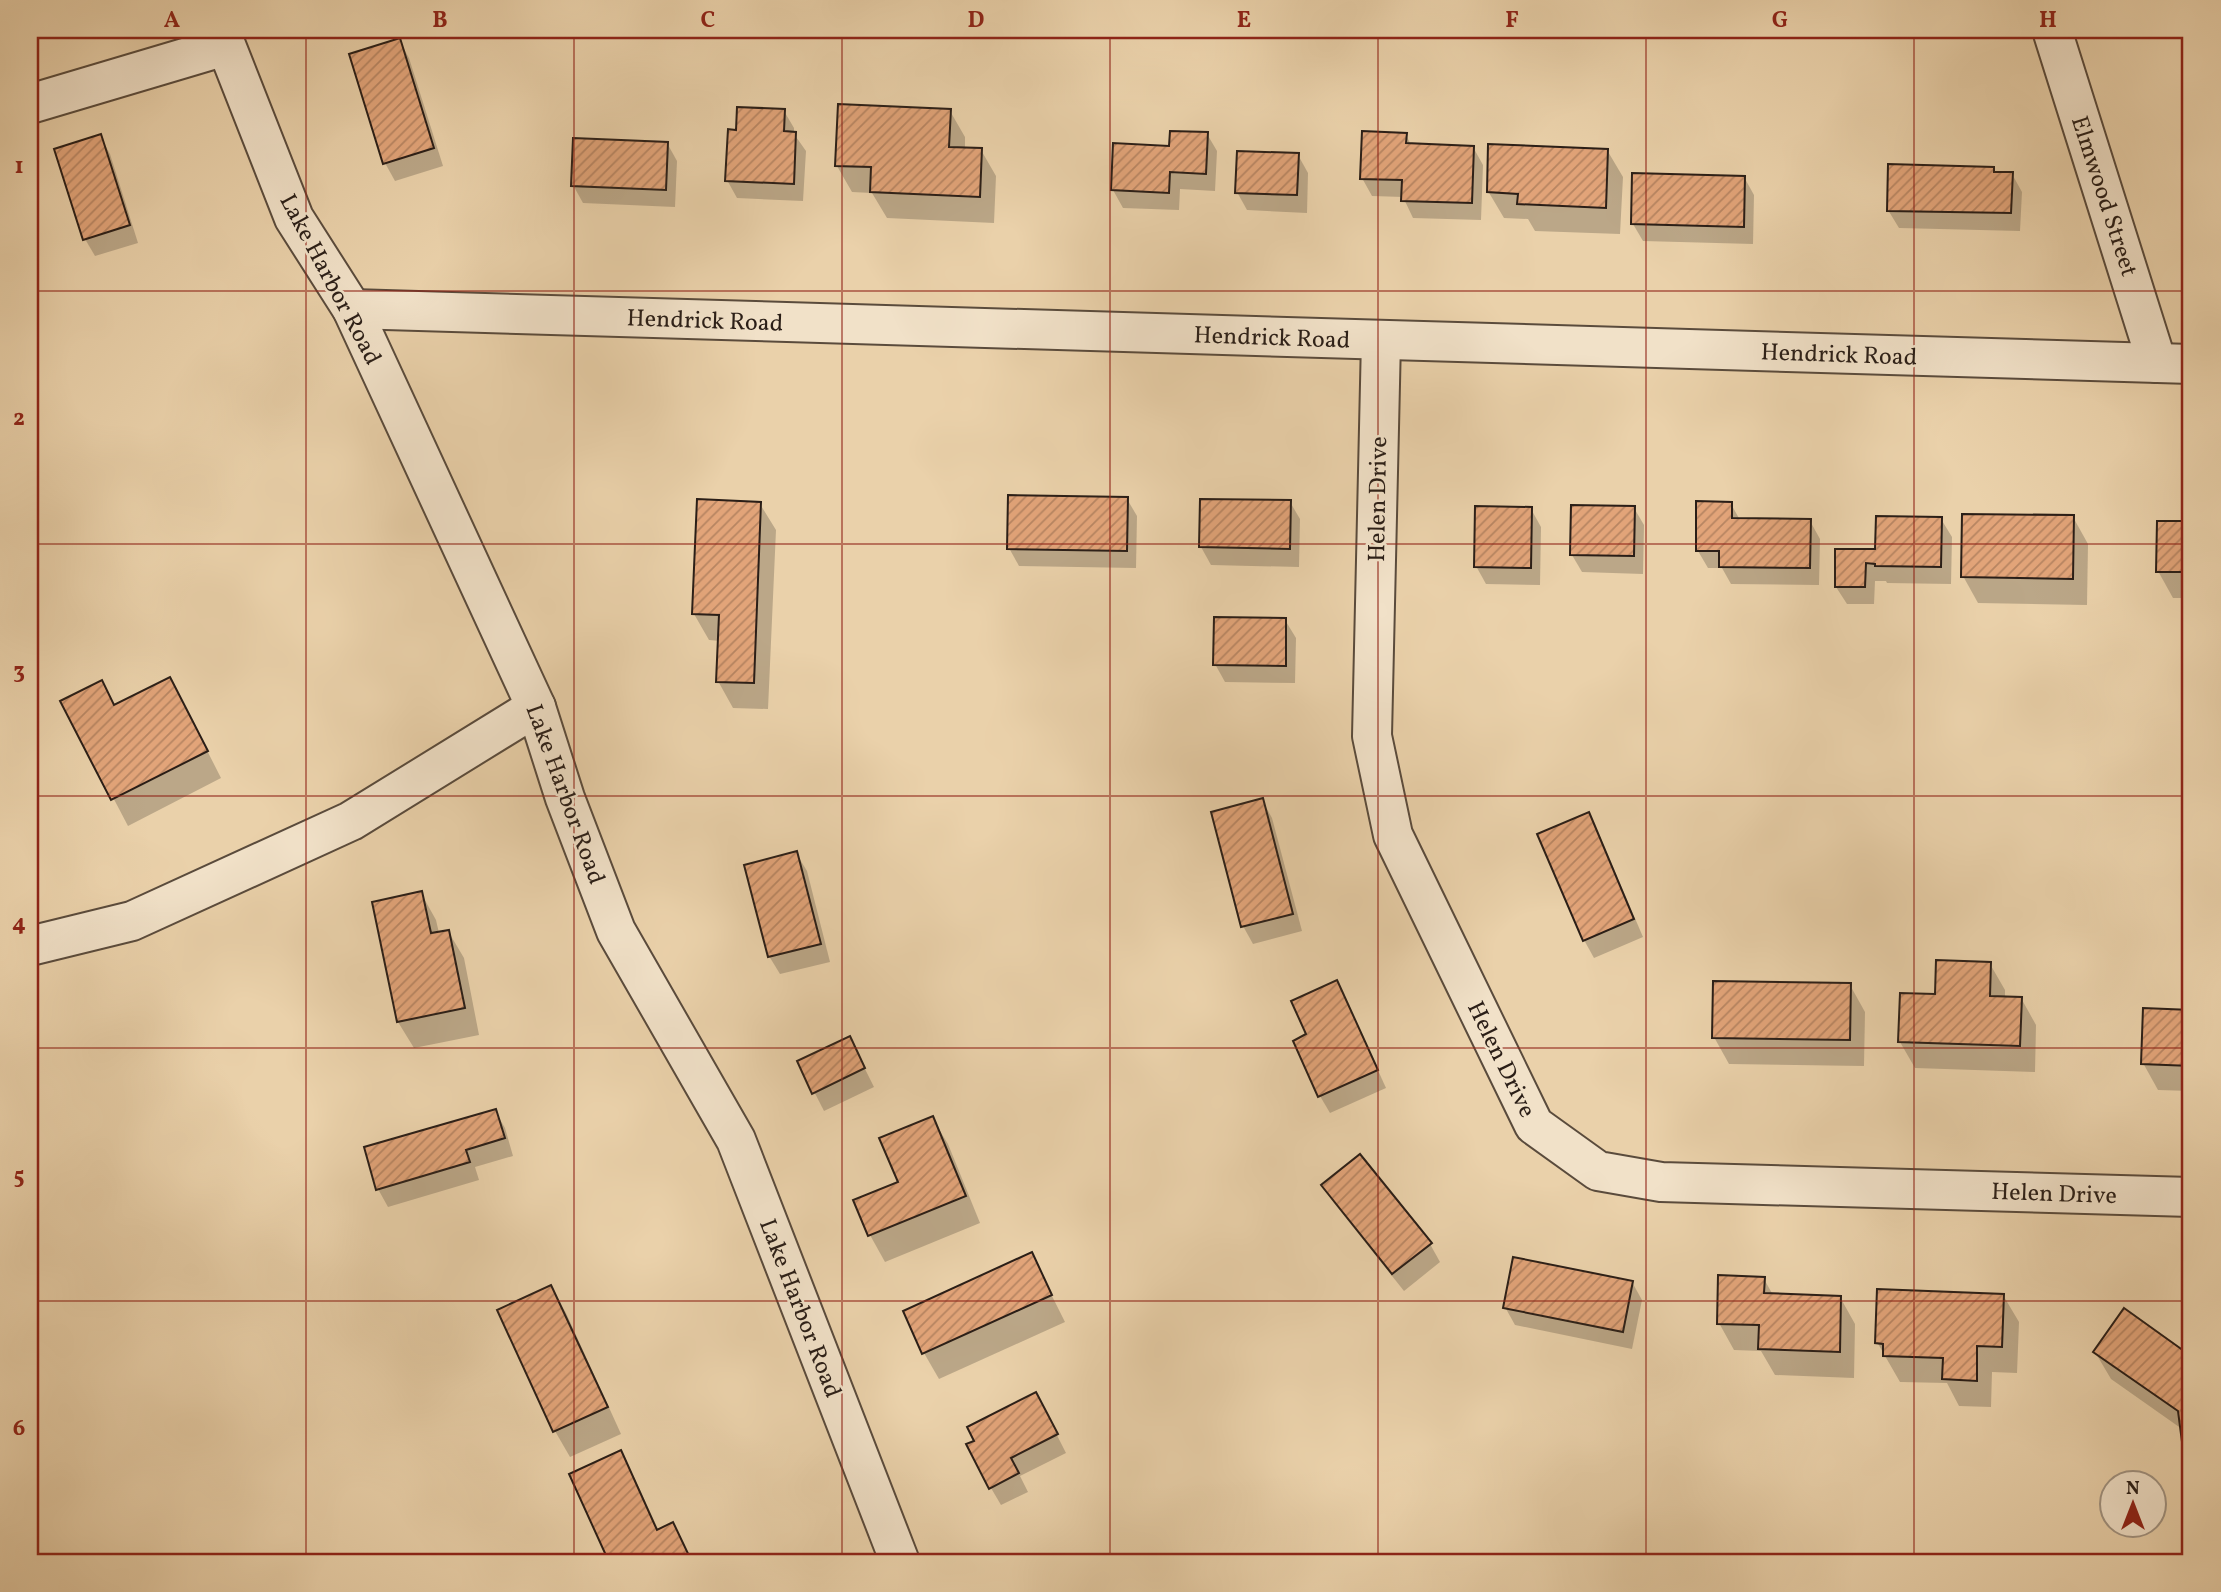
<svg xmlns="http://www.w3.org/2000/svg" width="2221" height="1592" viewBox="0 0 2221 1592" font-family="Vollkorn,serif">
<style>
.shadow{fill:#0003}
.building{fill:url(#building-hatch);stroke:#2a1e17;stroke-width:2}
.lines{fill:none;stroke-linecap:round;stroke-linejoin:round}
.minor-casing{stroke:#5a4b3c;stroke-width:42}
.minor{stroke:#f1e1c8;stroke-width:38}
.grid{fill:none;stroke:#8f2418;stroke-width:2;stroke-opacity:0.55}
.labels{text-anchor:middle;stroke-width:5;stroke-linejoin:round;paint-order:stroke}
.street-label{font-size:24px;fill:#2a1e17;stroke:#f1e1c8}
.neatline{fill:none;stroke:#8f2418;stroke-width:2.5}
.grid-label{font-size:23px;text-anchor:middle;font-weight:bold;fill:#8f2418}
</style>
<defs>
<pattern id="building-hatch" width="6" height="6" patternUnits="userSpaceOnUse" patternTransform="scale(1.75)"><rect width="6" height="6" fill="#e2a479"/><path d="M-1 1l2-2M0 6l6-6M5 7l2-2" fill="none" stroke="#b78562"/></pattern>
</defs>
<rect width="100%" height="100%" fill="#ead1aa"/>
<filter id="stains"><feTurbulence type="fractalNoise" baseFrequency=".00286" numOctaves="4"/><feColorMatrix values="0 0 0 0 .2 0 0 0 0 .09 0 0 0 0 .02 0 0 0 .5 -.17"/></filter>
<radialGradient id="worn" r=".72"><stop offset=".6" stop-color="#630" stop-opacity="0"/><stop offset="1" stop-color="#630" stop-opacity=".3"/></radialGradient>
<g class="shadow">
<path d="M399 40 409 58 443 166 395 181 385 163Z"/>
<path d="M784 111 794 128V134L806 151 803 201 737 198 727 180 738 131Z"/>
<path d="M950 111 965 137V149L981 150 996 176 994 223 887 218 872 193 852 192 837 166Z"/>
<path d="M1207 134 1217 151 1215 191 1180 189 1179 210 1123 208 1113 190 1171 147Z"/>
<path d="M1406 135 1411 145 1473 147 1483 165 1481 220 1413 218 1403 197 1372 196 1362 178Z"/>
<path d="M100 136 110 154 138 243 95 256 85 239Z"/>
<path d="M667 143 677 161 675 207 583 203 573 185Z"/>
<path d="M1607 150 1623 177 1620 234 1535 231 1528 219 1504 218 1488 191Z"/>
<path d="M1298 155 1308 173 1307 213 1247 210 1237 192Z"/>
<path d="M1993 168 1996 174H2012L2022 192 2020 231 1899 228 1888 210Z"/>
<path d="M1744 177 1754 195 1753 244 1643 241 1633 224Z"/>
<path d="M1127 499 1137 516 1136 568 1019 566 1009 548Z"/>
<path d="M1290 502 1300 519 1299 567 1211 565 1201 547Z"/>
<path d="M760 504 776 530 768 709 733 708 718 681 720 641 709 640 694 614Z"/>
<path d="M1731 504 1740 520 1810 521 1820 539 1819 585 1731 584 1722 568H1708L1698 551Z"/>
<path d="M1634 508 1644 525 1643 574 1582 572 1572 555Z"/>
<path d="M1531 509 1541 527 1540 585 1486 584 1476 566Z"/>
<path d="M2073 517 2088 544 2087 605 1978 603 1963 576Z"/>
<path d="M1941 519 1952 537 1951 584 1887 583 1886 581H1875L1874 604H1847L1836 587 1877 551Z"/>
<path d="M2159 522 2191 523V598H2173L2158 571Z"/>
<path d="M1285 620 1296 638 1295 683 1225 682 1215 664Z"/>
<path d="M101 682 115 706 184 705 221 778 128 826 63 702Z"/>
<path d="M1262 800 1272 818 1302 931 1253 944 1243 926Z"/>
<path d="M1588 815 1598 832 1643 937 1594 958 1584 940Z"/>
<path d="M796 853 807 871 830 962 780 974 769 956Z"/>
<path d="M421 893 436 920 439 933 448 931 464 958 479 1035 414 1048 398 1022Z"/>
<path d="M1990 964 2005 990V998H2021L2036 1025 2035 1072 1915 1068 1900 1042Z"/>
<path d="M1336 982 1346 1000 1386 1088 1330 1113 1320 1096 1308 1035Z"/>
<path d="M1850 985 1865 1012 1864 1066 1729 1064 1714 1037Z"/>
<path d="M2145 1010 2191 1012V1091L2158 1090 2143 1063Z"/>
<path d="M850 1039 874 1087 824 1111 799 1062Z"/>
<path d="M495 1111 505 1128 513 1156 475 1167 479 1180 388 1207 378 1189Z"/>
<path d="M932 1118 948 1144 980 1223 885 1262 870 1235Z"/>
<path d="M1323 1186 1430 1244 1440 1262 1404 1291 1334 1203Z"/>
<path d="M30 1226 39 1242 30 1251Z"/>
<path d="M1031 1254 1065 1322 939 1379 924 1353Z"/>
<path d="M1764 1279 1773 1295 1840 1297 1855 1324 1854 1378 1775 1375 1761 1351 1734 1350 1719 1323Z"/>
<path d="M1632 1282 1642 1300 1632 1349 1515 1325 1505 1307Z"/>
<path d="M551 1287 566 1313 621 1434 570 1457 555 1431Z"/>
<path d="M2003 1295 2019 1322 2017 1373 1992 1372 1991 1407 1959 1406 1947 1383 1900 1382 1877 1342Z"/>
<path d="M2124 1311 2191 1358V1454L2184 1442 2182 1429 2111 1379 2095 1352Z"/>
<path d="M1036 1394 1066 1453 1020 1476 1028 1492 1001 1505 991 1488Z"/>
<path d="M620 1453 635 1479 659 1531 673 1524 693 1562H611L571 1475Z"/>
</g>
<g class="building">
<path d="M400 38 434 148 383 164 349 54Z"/>
<path d="M838 104 951 109 949 147 982 148 980 197 870 192 871 167 835 166Z"/>
<path d="M737 107 785 109 784 131 796 132 794 184 725 181 728 129 736 130Z"/>
<path d="M1170 131 1208 132 1206 174 1170 172 1169 193 1111 190 1113 143 1169 146Z"/>
<path d="M1362 131 1407 133 1406 143 1474 146 1472 203 1401 201 1402 180 1360 179Z"/>
<path d="M101 134 130 225 83 240 54 149Z"/>
<path d="M573 138 668 142 666 190 571 186Z"/>
<path d="M1488 144 1608 149 1606 208 1517 204 1518 194 1487 192Z"/>
<path d="M1237 151 1299 153 1297 195 1235 193Z"/>
<path d="M1888 164 1994 167V172H2013L2011 213 1887 211Z"/>
<path d="M1632 173 1745 176 1744 227 1631 224Z"/>
<path d="M1008 495 1128 497 1127 551 1007 549Z"/>
<path d="M697 499 761 502 754 683 716 682 719 615 692 614Z"/>
<path d="M1200 499 1291 500 1290 549 1199 547Z"/>
<path d="M1696 501 1732 502V518L1811 519 1810 568 1719 567V551H1696Z"/>
<path d="M1571 505 1635 506 1634 556 1570 555Z"/>
<path d="M1475 506 1532 507 1531 568 1474 567Z"/>
<path d="M1962 514 2074 515 2073 579 1961 577Z"/>
<path d="M1876 516 1942 517 1941 567 1875 566V564L1866 563 1865 587H1835V549H1875Z"/>
<path d="M2157 521H2191V572H2156Z"/>
<path d="M1214 617 1286 618V666L1213 665Z"/>
<path d="M170 677 208 751 111 800 60 701 102 680 114 705Z"/>
<path d="M1263 798 1293 914 1241 927 1211 812Z"/>
<path d="M1589 812 1634 919 1583 941 1537 834Z"/>
<path d="M797 851 821 944 768 957 744 865Z"/>
<path d="M422 891 431 933 449 930 465 1008 397 1022 372 902Z"/>
<path d="M1936 960 1991 962 1990 996 2022 997 2020 1046 1898 1042 1900 993 1935 994Z"/>
<path d="M1337 980 1378 1070 1318 1097 1293 1041 1306 1034 1291 1001Z"/>
<path d="M1713 981 1851 983 1850 1040 1712 1038Z"/>
<path d="M2143 1008 2191 1010V1066L2141 1064Z"/>
<path d="M850 1036 865 1068 812 1094 797 1061Z"/>
<path d="M496 1109 505 1138 466 1150 470 1162 376 1190 364 1147Z"/>
<path d="M933 1116 966 1196 868 1236 853 1200 898 1182 879 1138Z"/>
<path d="M1360 1154 1432 1243 1392 1274 1321 1185Z"/>
<path d="M1032 1252 1052 1295 922 1354 903 1311Z"/>
<path d="M1513 1257 1633 1281 1623 1332 1503 1308Z"/>
<path d="M1718 1275 1765 1277 1764 1293 1841 1296 1840 1352 1758 1349 1759 1325 1717 1324Z"/>
<path d="M551 1285 608 1407 553 1432 497 1310Z"/>
<path d="M1877 1289 2004 1294 2002 1347 1977 1346V1381L1942 1379 1943 1358 1883 1356V1344L1875 1343Z"/>
<path d="M2124 1308 2191 1356V1441L2182 1442 2178 1411 2093 1352Z"/>
<path d="M1036 1392 1058 1434 1011 1458 1019 1473 989 1489 966 1444 974 1441 967 1427Z"/>
<path d="M621 1450 657 1530 673 1522 692 1562H609L569 1474Z"/>
</g>
<g class="lines">
<g class="minor-casing">
<g id="minor">
<path d="M220 30 294 218 352 309 536 707 565 798 616 931 736 1140 900 1562"/>
<path d="M2052 30 2157 363"/>
<path d="M30 104 225 46"/>
<path d="M352 309 2191 364"/>
<path d="M1381 340 1372 736 1393 835 1534 1125 1598 1171 1661 1182 2191 1197"/>
<path d="M30 946 132 921 351 821 536 707"/>
</g>
</g>
<use href="#minor" class="minor"/>
</g>
<path class="grid" d="M306 30V1562M574 30V1562M842 30V1562M1110 30V1562M1378 30V1562M1646 30V1562M1914 30V1562M30 291H2191M30 544H2191M30 796H2191M30 1048H2191M30 1301H2191"/>
<g class="labels">
<g class="street-label">
<text transform="translate(2105 196) rotate(72)" y="8">Elmwood Street</text>
<text transform="translate(331 279) rotate(62)" y="8">Lake Harbor Road</text>
<text transform="translate(705 320) rotate(2)" y="8">Hendrick Road</text>
<text transform="translate(1272 337) rotate(2)" y="8">Hendrick Road</text>
<text transform="translate(1839 354) rotate(2)" y="8">Hendrick Road</text>
<text transform="translate(1377 499) rotate(-89)" y="8">Helen Drive</text>
<text transform="translate(566 794) rotate(70)" y="8">Lake Harbor Road</text>
<text transform="translate(1502 1059) rotate(64)" y="8">Helen Drive</text>
<text transform="translate(2054 1193) rotate(2)" y="8">Helen Drive</text>
<text transform="translate(801 1308) rotate(69)" y="8">Lake Harbor Road</text>
</g>
</g>
<rect width="2221" height="1592" fill="none" stroke="#ead1aa" stroke-width="77"/>
<g transform="translate(2133 1504)"><circle r="33" fill="#f1e1c8" stroke="#a19381" stroke-width="2"/>
<path d="M0-5L12 26L0 18L-12 26Z" fill="#8f2418"/>
<text y="-10" font-size="19" font-weight="bold" text-anchor="middle" fill="#2a1e17">N</text>
</g>
<rect x="38" y="38" width="2144" height="1516" class="neatline"/>
<g class="grid-label">
<text x="172" y="27">A</text>
<text x="440" y="27">B</text>
<text x="708" y="27">C</text>
<text x="976" y="27">D</text>
<text x="1244" y="27">E</text>
<text x="1512" y="27">F</text>
<text x="1780" y="27">G</text>
<text x="2048" y="27">H</text>
<text x="19" y="173">1</text>
<text x="19" y="425">2</text>
<text x="19" y="678">3</text>
<text x="19" y="930">4</text>
<text x="19" y="1183">5</text>
<text x="19" y="1435">6</text>
</g>
<rect width="100%" height="100%" filter="url(#stains)"/>
<rect width="100%" height="100%" fill="url(#worn)"/>
</svg>
